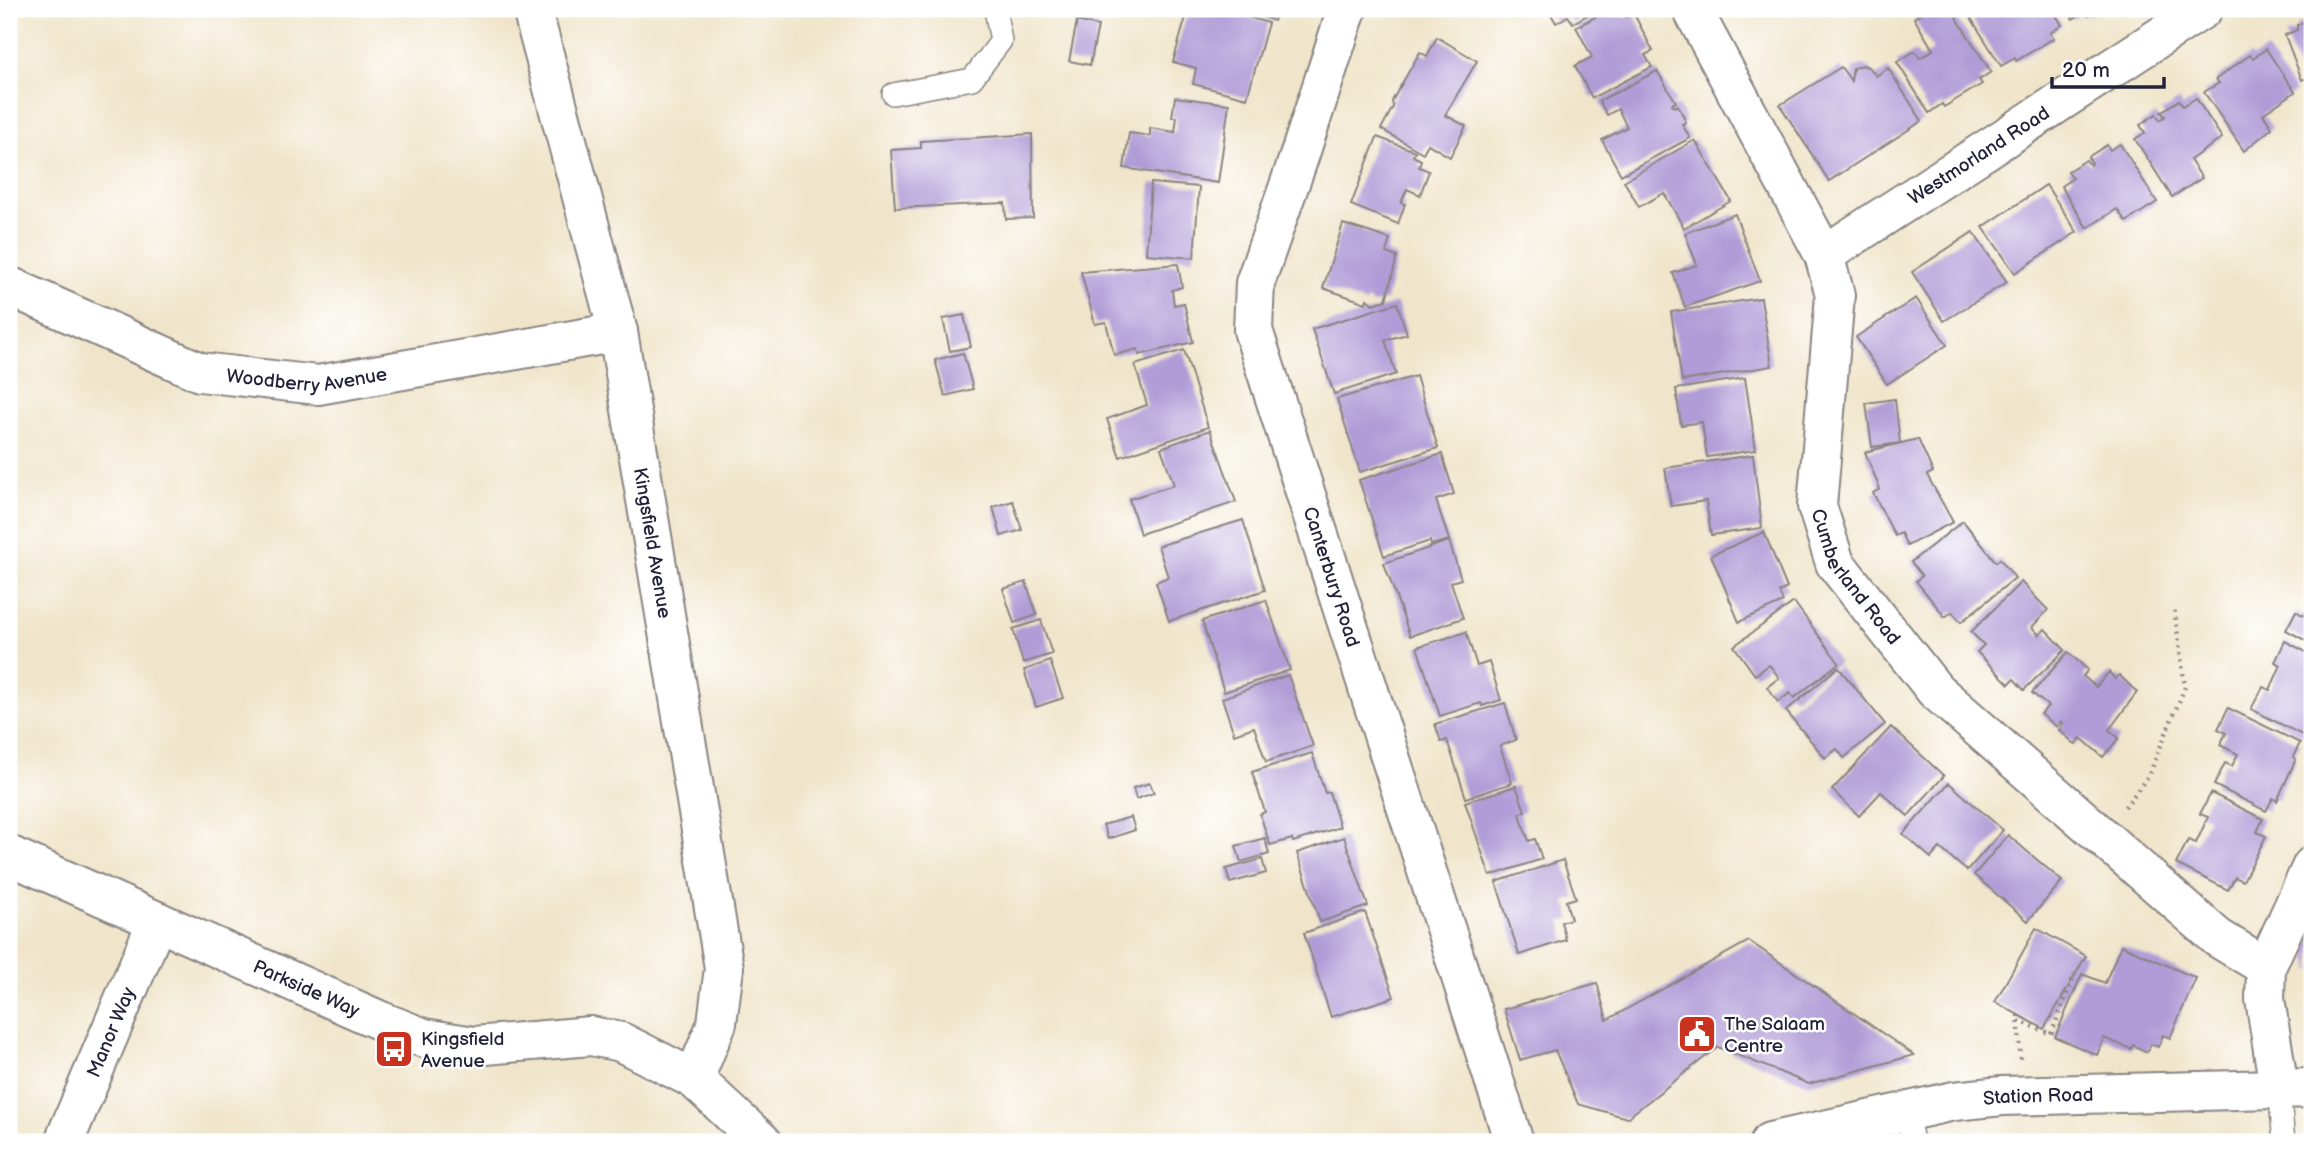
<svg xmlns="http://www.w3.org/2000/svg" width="2321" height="1151" viewBox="0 0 2321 1151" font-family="'Balsamiq Sans',sans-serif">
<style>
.building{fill:#b09dd7}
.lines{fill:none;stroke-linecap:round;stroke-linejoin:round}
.lane-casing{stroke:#898482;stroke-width:24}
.street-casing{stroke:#898482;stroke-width:42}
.secondary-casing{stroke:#898482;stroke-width:42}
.path{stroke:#898482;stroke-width:4.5;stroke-dasharray:2 5;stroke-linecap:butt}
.lane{stroke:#fff;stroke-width:21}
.street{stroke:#fff;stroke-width:38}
.secondary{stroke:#fff;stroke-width:38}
.labels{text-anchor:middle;stroke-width:5;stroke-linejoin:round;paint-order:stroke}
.street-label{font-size:19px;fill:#22223b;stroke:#fff}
.poi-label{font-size:19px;fill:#22223b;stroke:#fff;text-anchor:start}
</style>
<rect width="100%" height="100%" fill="#fff"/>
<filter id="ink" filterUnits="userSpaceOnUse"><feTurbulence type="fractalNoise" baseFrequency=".0143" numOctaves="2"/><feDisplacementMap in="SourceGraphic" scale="14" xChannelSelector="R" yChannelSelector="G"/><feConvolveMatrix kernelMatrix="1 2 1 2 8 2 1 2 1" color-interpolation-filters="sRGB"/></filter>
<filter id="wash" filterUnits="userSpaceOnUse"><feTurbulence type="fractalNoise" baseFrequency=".00686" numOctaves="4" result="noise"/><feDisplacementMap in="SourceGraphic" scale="28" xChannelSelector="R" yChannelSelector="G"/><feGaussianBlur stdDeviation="1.57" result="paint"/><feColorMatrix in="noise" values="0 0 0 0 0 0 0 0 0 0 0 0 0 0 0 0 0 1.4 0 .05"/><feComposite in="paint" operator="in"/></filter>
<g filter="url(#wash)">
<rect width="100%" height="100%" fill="#f0e5ca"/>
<g id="blocks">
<g class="building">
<path d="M1198 9H1222L1268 23 1247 98 1193 84 1196 68 1173 62 1188 10 1197 13Z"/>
<path d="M1240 9H1278L1274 21Z"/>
<path d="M1548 9H1598L1573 23 1568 16 1556 23Z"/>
<path d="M1610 9H1622L1626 17 1634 14 1653 51 1645 55 1652 67 1592 98 1575 66 1592 57 1576 27Z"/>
<path d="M1928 9H1951L1991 72 1979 80 1982 84 1944 107 1942 104 1929 113 1897 62 1915 51 1920 58 1933 50 1914 18Z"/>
<path d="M1968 9H1988L1990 11 1994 9H2052L2062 25 2050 33 2054 38 2016 61 2015 58 2001 66 1966 10Z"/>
<path d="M2067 9H2101L2088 16 2085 12 2073 19Z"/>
<path d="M2312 19V76L2302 80 2285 35 2297 30V25Z"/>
<path d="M1077 21 1098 26 1090 65 1069 61Z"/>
<path d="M1437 37 1477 61 1445 115 1466 126 1450 157 1428 144 1423 153 1381 129 1393 107 1392 101 1420 52 1427 56Z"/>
<path d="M2266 49 2295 92 2263 114 2272 128 2244 151 2204 92 2219 83 2216 79 2250 55 2253 58Z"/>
<path d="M1863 65 1870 68 1876 76 1888 68 1922 121 1829 181 1780 105 1841 67 1851 81 1853 68Z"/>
<path d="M1657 71 1676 102 1672 104 1674 107 1678 105 1686 122 1682 124 1690 138 1621 175 1602 140 1627 127 1618 109 1607 115 1599 101Z"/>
<path d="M1175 97 1229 104 1218 183 1124 168 1129 133 1150 136V128L1175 132 1177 117H1172Z"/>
<path d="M2196 98 2222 138 2190 160 2202 178 2172 197 2135 139 2145 133 2140 125 2156 114 2160 120 2163 118 2165 116 2161 112 2179 100 2183 106Z"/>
<path d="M1032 134 1033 218 1006 219 1005 203 895 208 891 150 921 148V141Z"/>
<path d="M1377 137 1415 151 1413 156 1421 160 1419 167 1429 171 1420 195 1407 189 1401 203 1405 204 1398 224 1351 205Z"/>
<path d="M1695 140 1731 201 1684 228 1664 193 1639 207 1624 181Z"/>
<path d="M2120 144 2157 202 2126 222 2117 209 2087 228 2061 186 2073 178 2068 171 2086 160 2090 165 2092 163 2088 157 2107 145 2110 150Z"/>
<path d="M1151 183 1199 187 1194 258 1146 254Z"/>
<path d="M2046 185 2077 232 2015 273 1983 227Z"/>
<path d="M1735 214 1760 281 1685 307 1673 273 1697 265 1685 233Z"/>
<path d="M1343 224 1390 239 1386 253 1397 257 1386 300 1373 304 1367 299 1366 303 1323 288Z"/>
<path d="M1973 232 2007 282 1944 321 1912 272Z"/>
<path d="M1178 264 1182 287 1172 290 1174 305 1184 303 1193 342 1139 355 1138 349 1114 355 1106 322 1095 324 1081 272Z"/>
<path d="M1761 298 1772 366 1682 381 1671 312Z"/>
<path d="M1916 298 1947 345 1887 384 1856 337Z"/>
<path d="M1397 303 1407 334 1385 340 1396 374 1334 394 1312 329Z"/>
<path d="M964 315 971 347 950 351 943 319Z"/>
<path d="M1184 350 1208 427 1120 457 1107 419 1147 405 1135 365Z"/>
<path d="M963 353 973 389 945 396 935 360Z"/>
<path d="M1416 376 1438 448 1360 472 1337 399Z"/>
<path d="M1745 378 1756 450 1707 457 1702 422 1681 425 1676 389Z"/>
<path d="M1895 399 1900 443 1872 447 1866 403Z"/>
<path d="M1210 430 1236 502 1140 534 1129 499 1174 485 1161 448Z"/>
<path d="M1918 439 1933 472 1927 475 1953 522 1907 546 1901 533 1895 536 1873 493 1880 489 1865 452Z"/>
<path d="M1442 454 1454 494 1436 500 1449 540 1431 545 1430 541 1384 556 1359 480Z"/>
<path d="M1753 455 1762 528 1711 535 1706 501 1671 506 1665 468Z"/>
<path d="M1013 501 1022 530 1001 536 993 507Z"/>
<path d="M1243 520 1265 590 1169 621 1156 582 1168 577 1158 546Z"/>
<path d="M1963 521 1996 562 2000 559 2015 578 1961 622 1952 612 1945 617 1916 581 1922 576 1911 562Z"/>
<path d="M1764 532 1787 588 1779 592 1783 602 1739 622 1711 555Z"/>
<path d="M1449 541 1461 579 1451 582 1463 618 1410 636 1384 563Z"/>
<path d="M1026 582 1037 615 1014 623 1003 589Z"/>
<path d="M2021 582 2048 610 2032 627 2039 635 2045 629 2065 650 2024 690 2014 679 2009 684 1977 652 1984 645 1971 632Z"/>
<path d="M1266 600 1290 670 1224 692 1202 621Z"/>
<path d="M1794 602 1839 663 1794 698 1790 693 1778 702 1767 687 1779 678 1772 668 1769 665 1755 675 1734 646Z"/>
<path d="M2312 602V644L2286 630 2296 611 2304 616Z"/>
<path d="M1041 620 1052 654 1023 663 1013 629Z"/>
<path d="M1466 632 1477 666 1489 662 1501 700 1482 706 1481 703 1440 716 1417 647Z"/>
<path d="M2285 641 2312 655V723L2310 721 2302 735 2251 709 2263 687 2270 690 2281 665 2275 662Z"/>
<path d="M2068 652 2088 670 2083 676 2096 687 2109 672 2115 679 2119 675 2137 692 2109 730 2119 738 2103 757 2081 738 2076 745 2059 730 2063 724 2061 722 2057 727 2041 714 2048 706 2032 693Z"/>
<path d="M1050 661 1063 698 1036 707 1024 670Z"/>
<path d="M1838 667 1885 724 1844 758 1837 749 1825 758 1786 711Z"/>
<path d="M1288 675 1313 746 1266 762 1254 727 1234 734 1222 698Z"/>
<path d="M1505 703 1516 740 1500 746 1512 783 1466 798 1447 740 1441 742 1435 724Z"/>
<path d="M2228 708 2300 743 2293 757 2296 759 2277 801 2273 798 2266 811 2214 785 2225 763 2232 766 2238 754 2220 745 2226 733 2218 729Z"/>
<path d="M1891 727 1944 776 1908 816 1881 792 1859 816 1832 790Z"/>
<path d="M1312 753 1325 793 1329 792 1340 827 1293 842 1292 839 1270 845 1260 814 1265 812 1252 772Z"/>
<path d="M1150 783 1154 793 1136 799 1133 788Z"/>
<path d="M1949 783 2003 830 1967 871 1940 848 1931 858 1903 834Z"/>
<path d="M1516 786 1525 811 1520 813 1524 828 1529 841 1535 839 1542 859 1490 876 1465 802Z"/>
<path d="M2211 793 2263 819 2257 832 2266 836 2255 858 2243 881 2235 877 2228 890 2176 864 2188 840 2196 843 2208 817 2200 814Z"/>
<path d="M1131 817 1135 830 1108 839 1103 825Z"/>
<path d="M2008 835 2062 881 2028 921 1974 875Z"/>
<path d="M1344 837 1368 906 1320 922 1297 853Z"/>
<path d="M1265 838 1269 854 1241 862 1236 846Z"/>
<path d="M1262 859 1266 873 1230 883 1226 869Z"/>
<path d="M1563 860 1576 898 1566 901 1571 919 1561 922 1566 940 1519 955 1496 882Z"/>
<path d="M1365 912 1394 997 1331 1017 1304 933Z"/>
<path d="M2036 928 2086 956 2044 1029 1995 1002Z"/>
<path d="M2312 930V971H2311L2306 949Z"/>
<path d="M1749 941 1914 1055 1809 1084 1718 1047 1627 1118 1578 1104 1555 1050 1520 1060 1504 1009 1597 983 1607 1020Z"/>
<path d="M2121 945 2196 978 2170 1038 2163 1035 2158 1047 2151 1044 2147 1052 2133 1045 2131 1049 2104 1038 2097 1055 2055 1037 2082 974 2105 983Z"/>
</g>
</g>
</g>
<g filter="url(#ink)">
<use href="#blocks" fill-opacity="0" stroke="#898482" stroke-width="2"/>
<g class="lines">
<g class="lane-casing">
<g id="lane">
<path d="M893 94 972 79 1001 41 995 9"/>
<path d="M2279 1088 2284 1142"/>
<path d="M1907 1111 1913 1142"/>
</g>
</g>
<g class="street-casing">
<g id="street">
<path id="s1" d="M532 9 618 332 724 968 717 1023 694 1079"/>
<path id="s2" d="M1347 9 1298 160 1255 283 1253 330 1514 1142"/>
<path id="s3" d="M1692 9 1824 255 1835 295 1817 506 1835 563 1935 690 2218 938 2266 967"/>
<path id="s4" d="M1824 255 2203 9"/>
<path id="s5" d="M9 286 200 372 318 385 618 332"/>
<path d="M2279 1088 2265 999 2266 967 2312 866"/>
<path id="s6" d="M66 1142V1137L157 921"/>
</g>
</g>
<g class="secondary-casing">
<g id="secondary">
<path id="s7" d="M9 855 381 1021 424 1038 474 1046 591 1036 621 1042 694 1079 762 1142"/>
<path id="s8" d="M1770 1142 1954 1101 2002 1096 2312 1088"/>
</g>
</g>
<g class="path">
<path d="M2125 807 2149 775 2185 687 2174 607"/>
<path d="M2018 1015 2021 1060"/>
<path d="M2019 1021 2051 1034 2075 974"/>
</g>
<use href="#lane" class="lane"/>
<use href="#street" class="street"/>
<use href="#secondary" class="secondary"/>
</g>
</g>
<defs>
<g id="civic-square" transform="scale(2.0125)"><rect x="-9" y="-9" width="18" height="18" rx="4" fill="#c8321e" stroke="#fff"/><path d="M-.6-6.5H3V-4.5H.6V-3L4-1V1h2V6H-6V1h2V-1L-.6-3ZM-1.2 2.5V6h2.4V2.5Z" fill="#fff"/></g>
<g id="bus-square" transform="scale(2.0125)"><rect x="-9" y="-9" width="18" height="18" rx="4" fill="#c8321e" stroke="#fff"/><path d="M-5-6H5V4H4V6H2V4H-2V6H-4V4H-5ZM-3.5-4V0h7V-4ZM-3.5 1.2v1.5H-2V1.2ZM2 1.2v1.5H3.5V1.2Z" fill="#fff"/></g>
</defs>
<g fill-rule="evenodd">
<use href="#civic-square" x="1697" y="1034"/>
<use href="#bus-square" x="394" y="1049"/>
</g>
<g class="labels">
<g class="street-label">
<text dy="7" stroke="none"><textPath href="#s4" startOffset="184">Westmorland Road</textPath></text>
<text dy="7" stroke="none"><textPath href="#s5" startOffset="317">Woodberry Avenue</textPath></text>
<text dy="7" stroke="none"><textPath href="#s1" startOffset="548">Kingsfield Avenue</textPath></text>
<text dy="7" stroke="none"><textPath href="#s3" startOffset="614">Cumberland Road</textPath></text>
<text dy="7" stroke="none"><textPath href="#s2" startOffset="595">Canterbury Road</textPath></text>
<text dy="7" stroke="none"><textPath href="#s7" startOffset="326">Parkside Way</textPath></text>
<text dy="7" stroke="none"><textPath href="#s6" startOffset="119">Manor Way</textPath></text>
<text dy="7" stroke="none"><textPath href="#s8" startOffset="273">Station Road</textPath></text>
</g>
<g class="poi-label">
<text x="1724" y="1030">The Salaam<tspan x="1724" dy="22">Centre</tspan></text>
<text x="421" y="1045">Kingsfield<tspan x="421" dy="22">Avenue</tspan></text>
</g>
</g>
<rect width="2321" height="1151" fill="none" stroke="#fff" stroke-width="35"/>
<path d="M2052 77v10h112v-10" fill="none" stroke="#22223b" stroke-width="3.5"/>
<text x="2062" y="77" font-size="21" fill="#22223b" stroke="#ffffff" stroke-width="5" paint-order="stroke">20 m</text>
</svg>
